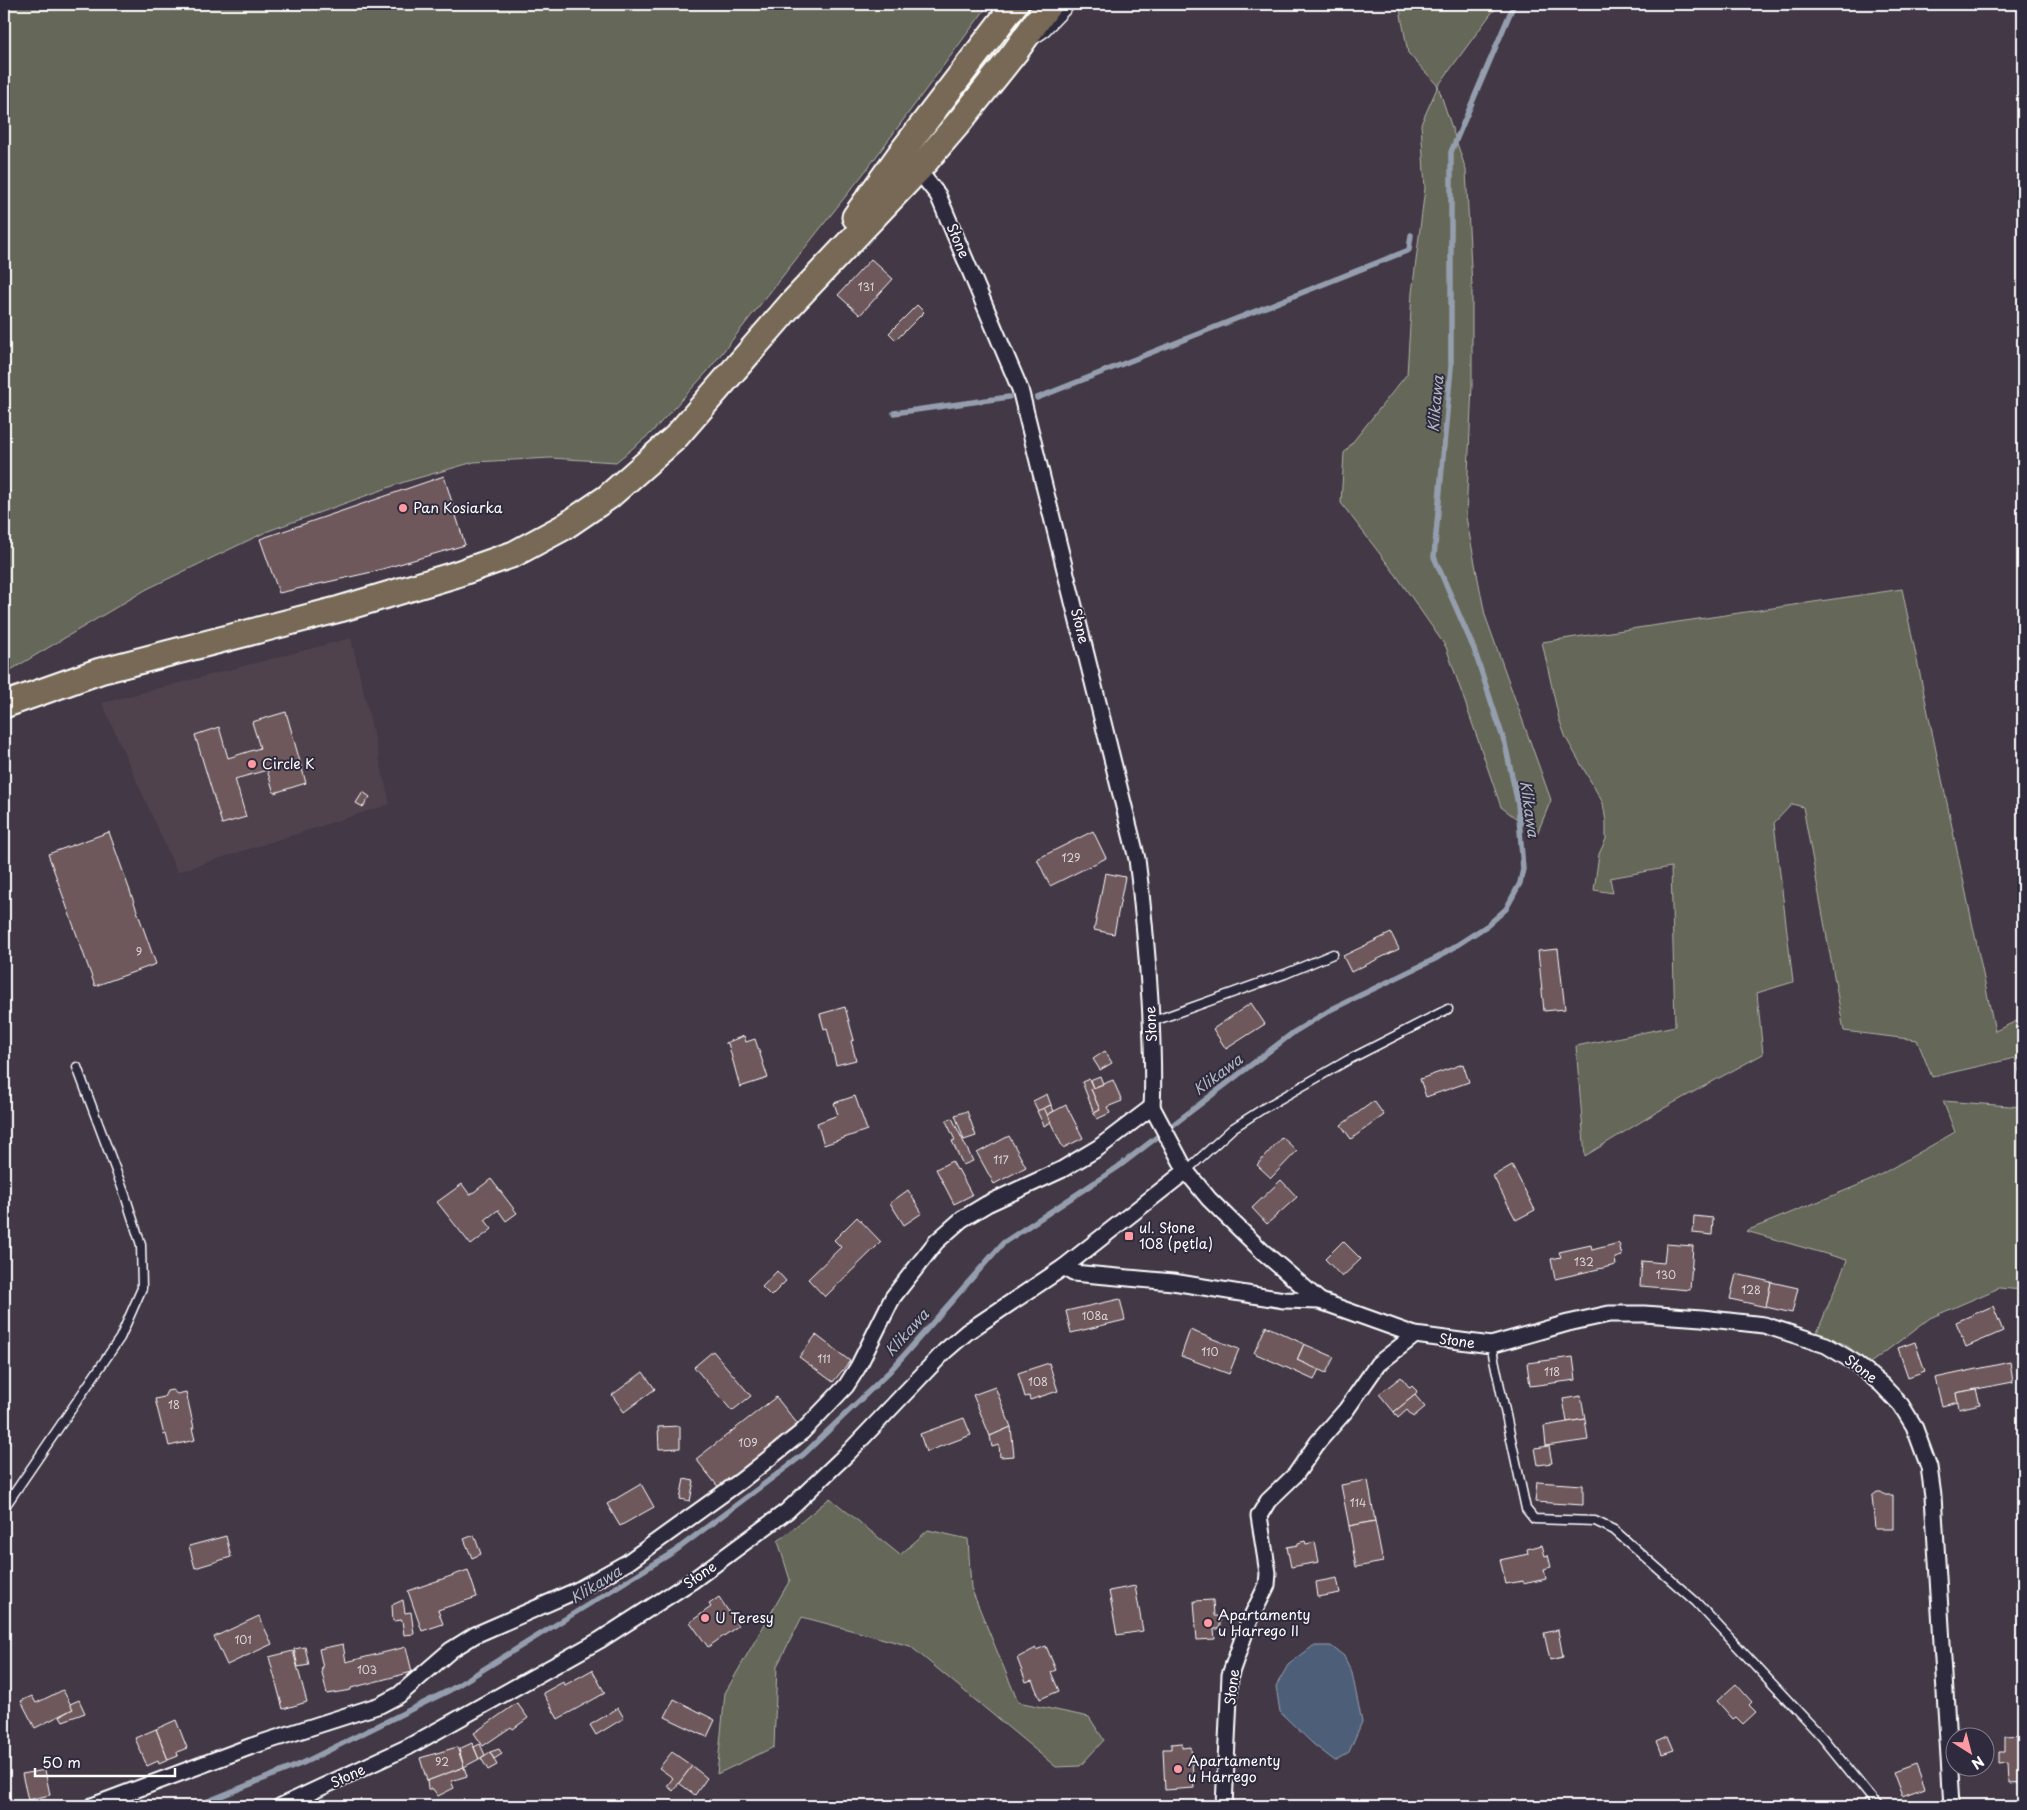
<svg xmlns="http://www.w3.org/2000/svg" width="2027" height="1810" viewBox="0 0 2027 1810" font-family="'Playpen Sans',sans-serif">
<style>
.built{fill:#4f424d}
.green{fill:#656758;stroke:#b2b3ac}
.water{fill:#4e5e78;stroke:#959eae}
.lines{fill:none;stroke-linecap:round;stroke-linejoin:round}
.stream{stroke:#959eae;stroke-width:5.5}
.building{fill:#6e585c;stroke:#fff}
.service-casing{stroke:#fff;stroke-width:11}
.minor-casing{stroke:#fff;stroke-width:19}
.trunk-casing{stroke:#fff;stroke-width:29}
.service{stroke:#2f2a3d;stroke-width:8}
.minor{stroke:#2f2a3d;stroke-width:15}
.trunk{stroke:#776954;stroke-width:25}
.poi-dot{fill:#ff9aa2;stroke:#2f2a3d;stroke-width:2}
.labels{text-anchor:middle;stroke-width:4;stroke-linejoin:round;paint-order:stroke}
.number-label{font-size:11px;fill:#dbd5d6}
.street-label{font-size:14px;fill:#fff;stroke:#2f2a3d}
.poi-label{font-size:14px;fill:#fff;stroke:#2f2a3d;text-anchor:start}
.water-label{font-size:15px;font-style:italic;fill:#afb7c2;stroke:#2f2a3d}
</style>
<rect width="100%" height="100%" fill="#423846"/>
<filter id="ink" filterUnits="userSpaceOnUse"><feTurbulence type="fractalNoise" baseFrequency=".02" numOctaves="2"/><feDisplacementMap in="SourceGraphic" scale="10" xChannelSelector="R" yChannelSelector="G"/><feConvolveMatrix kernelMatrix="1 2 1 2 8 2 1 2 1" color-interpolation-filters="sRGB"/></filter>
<g filter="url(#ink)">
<path class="built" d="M351 638 390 804 177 872 102 703Z"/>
<g class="green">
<path d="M4 4H989L864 173 707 372 650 434 616 462 551 458 474 462 404 482 268 531 147 589 4 674Z"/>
<path d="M1399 4H1500L1490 15 1438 86 1466 170 1472 286V386L1466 517 1485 615 1551 800 1537 834 1501 807 1446 647 1396 575 1341 503 1344 453 1407 374 1412 293 1425 188 1421 124 1438 86 1408 53Z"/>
<path d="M1902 589 1995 1031 2023 1018V1085L2015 1058 1932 1077 1917 1040 1844 1031 1803 807 1792 804 1774 823 1793 982 1757 993 1763 1054 1657 1112 1585 1156 1576 1046 1675 1026 1671 867 1610 878 1613 893 1594 890 1599 854 1606 839V822L1603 803 1566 738 1559 719 1542 642Z"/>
<path d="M1943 1101 2023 1107V1290L1999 1288 1930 1318 1869 1364 1845 1344 1816 1335 1847 1260 1746 1231 1871 1180 1955 1132Z"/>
<path d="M830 1498 900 1555 928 1530 968 1539 971 1588 1018 1702 1089 1717 1104 1740 1080 1766 1056 1767 910 1646 802 1617 777 1666 774 1747 717 1774 725 1693 790 1580 778 1541Z"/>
</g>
<path class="water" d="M1313 1646H1331L1344 1656 1352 1673 1362 1722 1349 1752 1335 1761 1313 1744 1280 1712 1276 1686 1288 1665Z"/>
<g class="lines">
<g class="stream">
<path d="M1037 398 1409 250 1411 235"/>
<path d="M894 413 1009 397"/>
<path d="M196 1806 303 1763 450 1690 675 1551 804 1454 890 1371 1003 1243 1118 1167 1294 1032 1332 1009 1437 958 1488 925 1506 909 1520 883 1523 869 1518 804 1505 744 1474 649 1434 557 1451 367V152L1514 4"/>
</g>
</g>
<g class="building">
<path d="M871 259 893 279 860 315 838 295Z"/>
<path d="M917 305 924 312 896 340 889 333Z"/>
<path d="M444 476 465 545 372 572 279 593 260 539Z"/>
<path d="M286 712 306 783 274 793 267 770 235 779 246 817 222 824 195 735 219 727 228 758 260 748 252 722Z"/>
<path d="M363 792 370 797 363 807 356 803Z"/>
<path d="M1093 831 1106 858 1050 886 1037 859Z"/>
<path d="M109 832 156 964 95 986 48 854Z"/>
<path d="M1105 873 1125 877 1114 934 1094 930Z"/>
<path d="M1391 933 1399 949 1351 972 1343 956Z"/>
<path d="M1558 949 1565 1009 1544 1011 1538 951Z"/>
<path d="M1251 1003 1265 1024 1226 1049 1213 1029Z"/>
<path d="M845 1007 854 1040 851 1041 856 1060 836 1065 827 1028 824 1029 820 1014Z"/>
<path d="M744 1036 746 1042 755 1039 768 1078 740 1087 728 1043H725Z"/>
<path d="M1105 1051 1112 1063 1100 1070 1093 1059Z"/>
<path d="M1463 1064 1469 1082 1426 1097 1420 1079Z"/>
<path d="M1100 1076 1103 1084 1093 1088 1090 1080Z"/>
<path d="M1089 1079 1093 1088 1091 1089 1100 1110 1094 1113 1082 1082Z"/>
<path d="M1113 1080 1122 1101 1107 1107 1110 1113 1097 1119 1094 1113 1100 1110 1091 1089Z"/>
<path d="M1047 1094 1051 1105 1038 1111 1033 1101Z"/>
<path d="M855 1096 867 1130 824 1145 817 1123 838 1115 834 1103Z"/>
<path d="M1374 1101 1384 1115 1351 1139 1341 1125Z"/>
<path d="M1051 1105 1054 1111 1047 1115 1044 1108Z"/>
<path d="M1066 1105 1083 1138 1063 1148 1047 1115Z"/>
<path d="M1044 1108 1051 1122 1044 1126 1037 1111Z"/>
<path d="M967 1111 976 1136 964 1140 955 1115Z"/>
<path d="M952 1118 973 1161 963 1165 952 1141 955 1140 946 1121Z"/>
<path d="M1009 1136 1026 1167 994 1184 977 1153Z"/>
<path d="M1282 1137 1297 1151 1271 1178 1257 1165Z"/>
<path d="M952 1161 957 1170 958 1169 972 1195 954 1204 936 1169Z"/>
<path d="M1512 1165 1535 1210 1516 1220 1493 1176Z"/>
<path d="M491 1179 517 1213 506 1221 498 1210 485 1220 492 1229 471 1245 437 1202 462 1184 470 1195Z"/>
<path d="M1281 1180 1297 1197 1267 1224 1252 1208Z"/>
<path d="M908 1190 922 1213 904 1225 890 1203Z"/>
<path d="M1694 1216 1713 1218 1712 1235 1693 1233Z"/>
<path d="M857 1217 881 1242 825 1297 808 1279 841 1247 834 1240Z"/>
<path d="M1343 1241 1361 1259 1342 1277 1325 1259Z"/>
<path d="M1619 1243 1622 1256 1615 1258 1616 1265 1555 1279 1551 1259 1561 1257 1559 1252 1591 1245 1592 1250Z"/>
<path d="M1666 1244 1693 1246 1690 1290 1640 1286 1642 1261 1664 1263Z"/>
<path d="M777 1271 786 1281 771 1296 762 1287Z"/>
<path d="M1736 1274 1771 1282 1766 1307 1730 1299Z"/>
<path d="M1771 1282 1798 1288 1792 1313 1766 1307Z"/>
<path d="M1120 1299 1125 1320 1071 1333 1066 1311Z"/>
<path d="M1993 1306 2003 1331 1966 1347 1956 1322Z"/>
<path d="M1266 1326 1304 1344 1297 1360 1319 1369 1314 1380 1254 1353Z"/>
<path d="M1190 1330 1239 1349 1229 1374 1181 1356Z"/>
<path d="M816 1335 850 1361 833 1382 799 1357Z"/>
<path d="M1915 1342 1925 1371 1908 1377 1898 1348Z"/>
<path d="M1304 1344 1334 1357 1326 1373 1297 1360Z"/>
<path d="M713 1351 751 1396 732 1411 694 1367Z"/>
<path d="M1573 1357 1576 1380 1530 1386 1527 1363Z"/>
<path d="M2010 1362 2013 1382 1956 1393 1958 1402 1942 1406 1935 1378Z"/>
<path d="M1049 1363 1058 1391 1030 1400 1029 1396 1025 1397 1018 1373Z"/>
<path d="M643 1372 655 1389 624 1412 612 1395Z"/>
<path d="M1401 1377 1410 1388 1412 1386 1417 1391 1415 1395 1394 1412 1379 1394Z"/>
<path d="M995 1387 1011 1427 990 1436 973 1395Z"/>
<path d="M1976 1389 1980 1404 1959 1409 1956 1393Z"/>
<path d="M172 1390 177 1394 186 1392 194 1428H192L195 1440 169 1446 166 1434 164 1435 155 1399 164 1397 167 1391Z"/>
<path d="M1415 1395 1425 1407 1413 1417 1407 1410 1398 1418 1394 1412Z"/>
<path d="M1581 1396 1585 1419 1567 1422 1563 1399Z"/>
<path d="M776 1397 800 1427 720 1489 696 1459Z"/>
<path d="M964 1418 971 1435 926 1452 920 1434Z"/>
<path d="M1585 1419 1588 1440 1546 1446 1544 1426Z"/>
<path d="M680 1426V1448L659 1449 658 1427Z"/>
<path d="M1011 1427 1014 1456 1000 1457 999 1445 992 1447 990 1436Z"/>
<path d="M1549 1446 1552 1463 1538 1465 1535 1448Z"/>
<path d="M684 1479 694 1481 690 1501 680 1499Z"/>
<path d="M1368 1480 1375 1521 1349 1526 1341 1485Z"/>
<path d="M1537 1482 1583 1485V1505L1535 1502Z"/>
<path d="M641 1484 654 1507 620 1526 607 1504Z"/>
<path d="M1877 1492H1881L1885 1495H1893V1529H1875L1872 1496Z"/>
<path d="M1375 1521 1383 1562 1356 1567 1349 1526Z"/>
<path d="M474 1535 481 1554 472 1558 464 1539Z"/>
<path d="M226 1536 231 1557 195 1568 189 1546Z"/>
<path d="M1305 1541 1306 1544 1315 1542 1319 1562 1291 1567 1287 1547 1298 1545V1543Z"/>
<path d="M1542 1545 1545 1556 1548 1555 1551 1567 1544 1569 1546 1579 1523 1584V1581L1506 1584 1500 1560 1528 1554 1527 1549Z"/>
<path d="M468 1570 477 1597 438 1610 443 1624 422 1631 408 1591Z"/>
<path d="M1337 1578 1340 1593 1318 1597 1316 1582Z"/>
<path d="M1135 1586 1143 1631 1117 1635 1109 1591Z"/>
<path d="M719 1597 738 1626 708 1647 690 1622 711 1607 709 1604Z"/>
<path d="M403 1600 405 1613 411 1612 414 1634 404 1635 402 1620 393 1621 392 1605Z"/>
<path d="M1213 1600 1214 1616H1217L1220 1619V1626L1218 1629H1214L1215 1639 1197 1640 1194 1601Z"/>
<path d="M259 1616 272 1644 227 1665 214 1637Z"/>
<path d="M1558 1630 1563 1657 1550 1660 1544 1633Z"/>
<path d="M343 1644 346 1662 406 1647 412 1672 351 1688V1690L327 1694 321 1668H323L319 1649Z"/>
<path d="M1046 1646 1056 1670 1051 1672 1059 1691 1040 1699 1032 1680 1026 1682 1017 1658 1036 1648V1650Z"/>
<path d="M305 1647 309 1665 298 1667 294 1649Z"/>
<path d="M293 1651 307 1702 283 1709 269 1657Z"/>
<path d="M592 1670 605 1693 558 1719 543 1693 563 1682 565 1685Z"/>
<path d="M1736 1684 1752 1702 1749 1705 1756 1712 1743 1724 1736 1717 1733 1719 1717 1701Z"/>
<path d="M63 1690 73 1709 35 1728 21 1701 32 1696 36 1703Z"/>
<path d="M674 1699 715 1720 707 1737 665 1717Z"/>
<path d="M79 1700 85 1713 63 1721 60 1716 73 1709 70 1704Z"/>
<path d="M517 1703 528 1718 513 1729 511 1727 483 1746 474 1733Z"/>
<path d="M618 1708 624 1718 596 1735 590 1725Z"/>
<path d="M176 1720 187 1748 177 1752 178 1756 168 1760 156 1729Z"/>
<path d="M156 1729 168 1760 159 1764 158 1761 147 1766 135 1738Z"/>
<path d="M1668 1736 1674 1750 1662 1754 1657 1741Z"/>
<path d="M2023 1736V1782L2009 1783 2008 1763 1999 1764V1752H2005V1737Z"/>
<path d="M472 1743 479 1759 464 1767 459 1749Z"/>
<path d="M1182 1743V1748L1191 1747 1194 1788 1165 1790 1163 1749H1171V1744Z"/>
<path d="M480 1744 485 1755 479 1759 474 1747Z"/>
<path d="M457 1747 464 1767 427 1781 420 1758Z"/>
<path d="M499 1749 502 1754 494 1759 490 1752Z"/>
<path d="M490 1752 497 1765 488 1770 481 1758Z"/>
<path d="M672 1752 692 1766 673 1791 667 1786 673 1778 659 1768Z"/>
<path d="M1915 1764 1924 1788 1902 1796 1893 1772Z"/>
<path d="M692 1766 707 1778 695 1795 679 1783Z"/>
<path d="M464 1767 467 1776 451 1781 454 1788 438 1796 433 1789H428L427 1781Z"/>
<path d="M45 1770 50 1795 28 1800 22 1774Z"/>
<path d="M4 1786 14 1806H4Z"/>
<path d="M2023 1801V1806H1998V1803Z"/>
</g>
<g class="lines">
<g class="service-casing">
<g id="service">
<path d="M1034 40 1043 34 1072 4"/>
<path d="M1151 1022 1285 974 1333 954"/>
<path d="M1186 1171 1233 1128 1264 1108 1348 1060 1448 1009"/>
<path d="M1491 1345 1526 1509 1534 1519 1595 1521 1614 1530 1696 1602 1822 1737 1878 1806"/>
<path d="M4 1508 120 1338 142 1288 141 1245 125 1195 77 1067"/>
</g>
</g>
<g class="minor-casing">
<g id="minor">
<path d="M918 170 938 195 1020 389 1137 859C1143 906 1147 952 1150 1000 1152 1035 1154 1071 1152 1107"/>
<path d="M1152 1107 1186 1171 1209 1199 1262 1251 1320 1301"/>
<path d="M1064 1267 1073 1273 1173 1282 1284 1300 1320 1301 1415 1335 1491 1345 1568 1323 1609 1314H1644L1702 1318 1764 1325 1826 1345 1854 1362 1882 1385 1901 1405 1914 1426 1929 1467 1933 1496 1952 1806"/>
<path d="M92 1806 252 1746 380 1705 399 1695 451 1650 475 1635 578 1590 628 1562 742 1480 802 1432 846 1386 858 1367 893 1297 936 1242 962 1219 987 1204 1061 1170 1098 1148 1152 1107"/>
<path d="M281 1806 408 1747 600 1640 692 1581 787 1511 849 1452 945 1351 967 1332 1064 1267 1186 1171"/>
<path d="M1224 1806 1230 1675 1248 1624 1267 1585 1268 1573 1259 1516 1268 1501 1296 1474 1318 1442 1346 1410 1378 1364 1415 1335"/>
</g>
</g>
<g class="trunk-casing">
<g id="trunk">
<path d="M855 217 901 153 1015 4"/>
<path d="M4 705 100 671 340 609 454 575 514 554 564 527 608 497 675 438 793 302 918 170 960 121 1015 52 1049 4"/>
</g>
</g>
<use href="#service" class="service"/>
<use href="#minor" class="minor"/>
<use href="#trunk" class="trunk"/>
</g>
</g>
<g class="poi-dot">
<circle cx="403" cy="508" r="5"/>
<circle cx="252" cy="764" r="5"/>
<rect x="1124" y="1231" width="10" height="10" rx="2.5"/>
<circle cx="705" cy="1618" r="5"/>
<circle cx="1208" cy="1623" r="5"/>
<circle cx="1178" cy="1769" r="5"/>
</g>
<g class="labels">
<g class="number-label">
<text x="866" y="291">131</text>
<text x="1071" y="862">129</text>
<text x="139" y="956">9</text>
<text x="1001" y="1164">117</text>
<text x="1584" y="1266">132</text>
<text x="1666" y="1279">130</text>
<text x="1751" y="1294">128</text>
<text x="1095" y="1320">108a</text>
<text x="1210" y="1356">110</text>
<text x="824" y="1363">111</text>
<text x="1552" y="1376">118</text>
<text x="1038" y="1386">108</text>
<text x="174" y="1409">18</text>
<text x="748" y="1447">109</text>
<text x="1358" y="1507">114</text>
<text x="243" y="1644">101</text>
<text x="367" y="1674">103</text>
<text x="442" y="1766">92</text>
</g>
<g class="street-label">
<text transform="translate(958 241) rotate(67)" y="5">Słone</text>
<text transform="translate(1080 626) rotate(76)" y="5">Słone</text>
<text transform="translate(1151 1024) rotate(-93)" y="5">Słone</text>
<text transform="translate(1457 1341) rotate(8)" y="5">Słone</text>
<text transform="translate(1861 1369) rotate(37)" y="5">Słone</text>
<text transform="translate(700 1575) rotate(-35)" y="5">Słone</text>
<text transform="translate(1232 1687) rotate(-83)" y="5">Słone</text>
<text transform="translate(348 1776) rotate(-25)" y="5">Słone</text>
</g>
<g class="poi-label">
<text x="413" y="513">Pan Kosiarka</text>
<text x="262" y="769">Circle K</text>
<text x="1139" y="1233">ul. Słone<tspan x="1139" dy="16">108 (pętla)</tspan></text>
<text x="1218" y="1620">Apartamenty<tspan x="1218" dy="16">u Harrego II</tspan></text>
<text x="715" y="1623">U Teresy</text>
<text x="1188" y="1766">Apartamenty<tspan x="1188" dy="16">u Harrego</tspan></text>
</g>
<g class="water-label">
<text transform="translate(1436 404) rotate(-85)" y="5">Klikawa</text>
<text transform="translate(1529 809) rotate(82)" y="5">Klikawa</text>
<text transform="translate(1218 1075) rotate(-37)" y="5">Klikawa</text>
<text transform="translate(907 1333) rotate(-48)" y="5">Klikawa</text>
<text transform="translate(596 1585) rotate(-32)" y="5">Klikawa</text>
</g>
</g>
<rect width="2027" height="1810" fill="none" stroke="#2f2a3d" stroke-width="20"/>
<rect x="10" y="10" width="2007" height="1790" fill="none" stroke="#fff" stroke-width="2" filter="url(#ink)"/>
<g transform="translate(1970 1752) rotate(144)"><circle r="24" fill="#2f2a3d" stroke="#827f8b"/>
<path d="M0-4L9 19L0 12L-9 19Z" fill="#ff9aa2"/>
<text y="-8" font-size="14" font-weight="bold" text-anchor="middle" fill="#ffffff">N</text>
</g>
<path d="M35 1768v8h140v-8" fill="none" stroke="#ffffff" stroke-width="2.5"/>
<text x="42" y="1768" font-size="15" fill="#ffffff" stroke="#2f2a3d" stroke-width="4" paint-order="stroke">50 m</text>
</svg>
